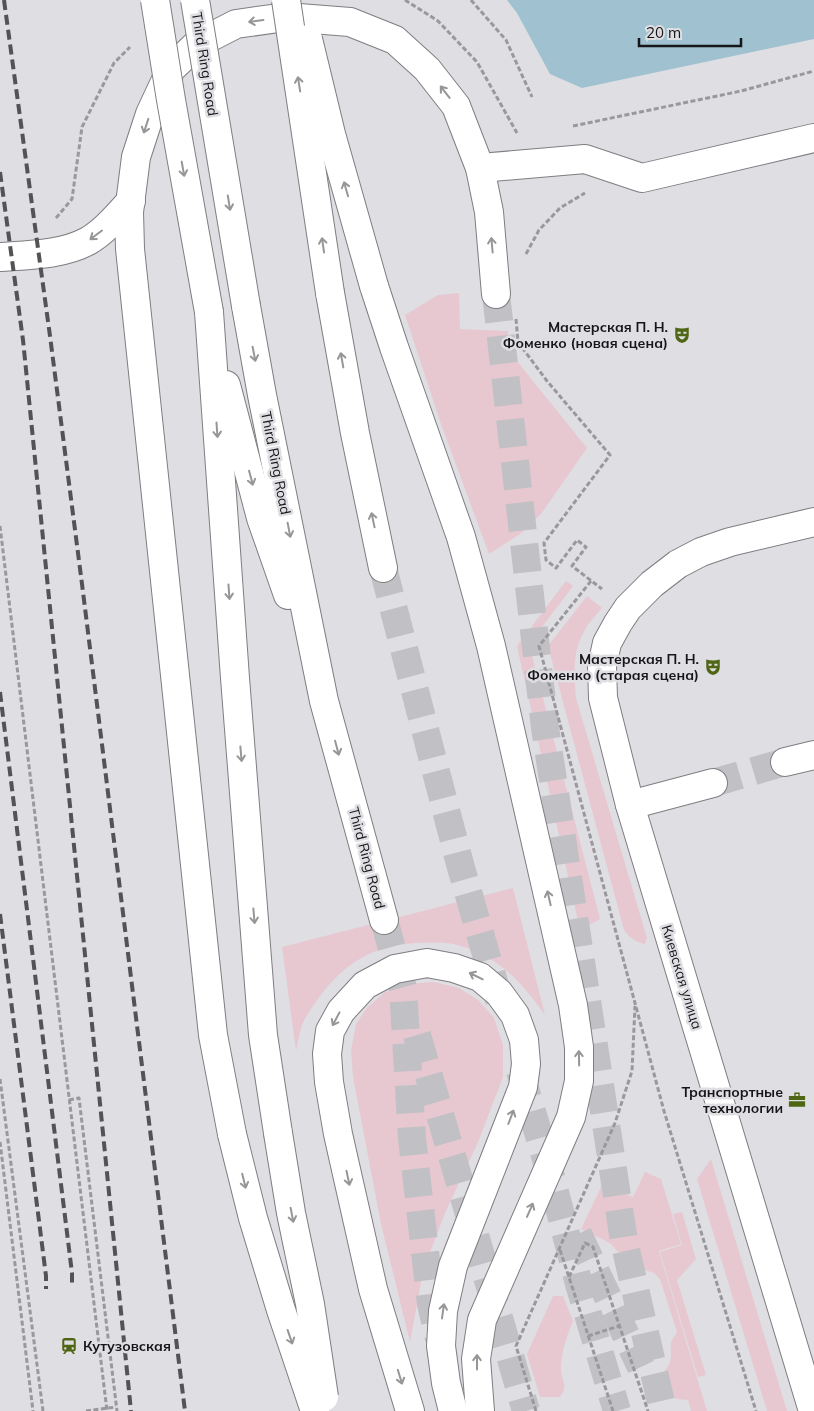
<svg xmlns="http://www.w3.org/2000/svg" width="814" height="1411" viewBox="0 0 814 1411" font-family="Mulish,sans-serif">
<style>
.green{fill:#e7c8d0}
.water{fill:#9fc1d0}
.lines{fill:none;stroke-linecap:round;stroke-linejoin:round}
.minor-tunnel{stroke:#c1c0c4;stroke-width:28;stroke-dasharray:28 14;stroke-linecap:butt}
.major-tunnel{stroke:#c1c0c4;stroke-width:28;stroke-dasharray:28 14;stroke-linecap:butt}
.minor-casing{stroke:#7e7d81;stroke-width:30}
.major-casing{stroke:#7e7d81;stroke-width:30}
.path{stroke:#99989c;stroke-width:3;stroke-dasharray:5 2.5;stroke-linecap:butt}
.minor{stroke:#fff;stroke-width:28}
.major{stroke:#fff;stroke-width:28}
.rail{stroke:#535255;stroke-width:4;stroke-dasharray:10 5;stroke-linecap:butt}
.major-bridge-casing{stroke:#7e7d81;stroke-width:30;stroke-linecap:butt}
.path-bridge{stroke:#99989c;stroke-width:3;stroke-dasharray:5 2.5;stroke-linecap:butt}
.major-bridge{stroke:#fff;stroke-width:28}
.oneway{stroke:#969697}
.labels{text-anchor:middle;stroke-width:5;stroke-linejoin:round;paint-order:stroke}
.street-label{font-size:14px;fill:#161517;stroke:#dfdee3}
.poi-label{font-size:14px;font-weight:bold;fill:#161517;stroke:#dfdee3;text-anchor:end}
</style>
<rect width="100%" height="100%" fill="#dfdee3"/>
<g class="green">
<path d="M459 293 460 329 508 331V350L587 448 541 514 520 534 489 554 441 424 405 315 438 295Z"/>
<path d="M566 581 573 586 529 644 600 919 580 930 517 646Z"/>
<path d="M587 596 602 608C596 615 589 622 585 630 572 651 574 674 576 698L647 938 645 944C635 942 630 938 624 930L548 646Z"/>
<path d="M513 888 545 1015C527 990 508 966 479 953 457 942 441 942 416 943 373 946 346 962 320 996 314 1005 306 1015 302 1025 299 1034 298 1043 296 1051L282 947Z"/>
<path d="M434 982 459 988 478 1000 494 1018 503 1045V1077L479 1140 445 1213 423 1271 410 1342 381 1224 353 1077 351 1050 356 1024 367 1008 385 992 408 984Z"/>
<path d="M711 1159 787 1411H767L697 1179Z"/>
<path d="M645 1172 661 1179 681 1244 659 1251 707 1411H691L688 1400C673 1400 657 1394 663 1375 664 1370 669 1367 670 1362 672 1355 670 1348 671 1342 672 1339 676 1335 677 1332L660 1279 654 1273 642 1269 637 1260 625 1253 618 1252 611 1244 604 1240 581 1229 603 1183 633 1197Z"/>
<path d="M682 1212 696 1259 677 1280 706 1375 698 1377 660 1252 682 1245 673 1214Z"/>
<path d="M553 1296H563L573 1321C567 1335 560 1355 561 1371 562 1383 569 1385 560 1397H540L527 1354Z"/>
</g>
<path class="water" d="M507 0H814V39L582 88 550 74 517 13Z"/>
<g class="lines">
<path class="minor-tunnel" d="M713 783 785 762"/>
<g class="major-tunnel">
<path d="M496 294 545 728 624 1241 663 1411"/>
<path d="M383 568 460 864 500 1003"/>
<path d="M384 920 403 988 412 1138 431 1304 439 1339"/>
<path d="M417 1035 526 1411"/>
<path d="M520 1071 550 1173 579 1284 617 1411"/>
<path d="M578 1234 641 1367"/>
</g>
<g class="minor-casing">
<g id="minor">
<path d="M480 168 585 159 642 178 814 138"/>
<path d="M0 257C29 255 62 255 88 241 105 231 118 215 131 201"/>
<path d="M785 762 814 755"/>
<path d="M630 805 713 783"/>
<path d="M813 1411 630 805 603 698 602 666 607 643 618 623 628 608 652 584 678 564 701 552 730 542 814 522"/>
</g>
</g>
<g class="major-casing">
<g id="major">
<path d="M374 286 394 347 461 537 491 646 573 1005 579 1047V1081L571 1117 482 1320 476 1359 480 1411"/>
<path d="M330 293 355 433 383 568"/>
<path d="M246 306 262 395 324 701 384 920"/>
<path d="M209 312 235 678 263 1035 278 1133"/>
<path d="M226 385 261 518 288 595"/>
<path d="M232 1134 213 1035 130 249 129 212 136 157 150 114 171 69 197 44 236 24 286 17 350 22 395 40 427 69 456 106 480 168 489 212 496 294"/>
<path d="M410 1411 373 1289 338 1134 329 1082 327 1054 330 1031 341 1011 365 985 395 969 427 963 454 968 480 977 499 993 515 1015 524 1040 526 1064 523 1087 453 1266 443 1311 441 1346 446 1383 453 1411"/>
</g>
</g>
<g class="path">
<path d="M405 0 438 21 477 62 517 133"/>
<path d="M471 0 506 40 532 97"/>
<path d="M573 126 741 91 814 71"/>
<path d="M56 218 72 199 82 127 114 63 130 47"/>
<path d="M526 254 539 230 560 208 585 193"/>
<path d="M516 319 518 342 547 381 610 455 544 543 546 560 556 568 577 540 586 547 572 566 602 589"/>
<path d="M0 526 107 1411"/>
<path d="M591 581 539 646 664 1111 756 1411"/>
<path d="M0 1079 43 1411"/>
<path d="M69 1100 79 1098 117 1411"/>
<path d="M0 1142 33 1411"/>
<path d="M560 1250 613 1411"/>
<path d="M569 1277 585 1243 593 1247 648 1411"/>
<path d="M588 1336 619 1326"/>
<path d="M536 1411 516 1346 615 1123 632 1071 635 1006"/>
</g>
<use href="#minor" class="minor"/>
<use href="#major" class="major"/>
<g class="rail">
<path d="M4 0 50 336 82 584 185 1411"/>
<path d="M0 172 23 340 131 1411"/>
<path d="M0 692 72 1273V1285"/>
<path d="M0 914 46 1276V1289"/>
</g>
<g class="major-bridge-casing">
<g id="major-bridge">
<path d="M155 0 171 100 209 312"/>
<path d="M195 0 246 306"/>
<path d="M286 0 330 293"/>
<path d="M308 39 331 134 374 286"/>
<path d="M278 1133 291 1213 310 1304 324 1397"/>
<path d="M232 1134 253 1218 281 1310 315 1411"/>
</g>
</g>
<path class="path-bridge" d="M86 1411 116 1407"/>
<use href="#major-bridge" class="major-bridge"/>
</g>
<defs><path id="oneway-shaft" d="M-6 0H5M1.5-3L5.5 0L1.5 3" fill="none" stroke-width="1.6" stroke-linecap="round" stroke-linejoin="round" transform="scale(1.25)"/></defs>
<g class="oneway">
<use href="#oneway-shaft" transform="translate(256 21) rotate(172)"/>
<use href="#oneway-shaft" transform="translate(299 84) rotate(-99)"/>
<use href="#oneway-shaft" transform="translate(445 92) rotate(-128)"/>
<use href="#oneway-shaft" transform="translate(146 126) rotate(108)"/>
<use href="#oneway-shaft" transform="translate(183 169) rotate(80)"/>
<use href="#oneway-shaft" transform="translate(346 189) rotate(-106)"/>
<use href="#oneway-shaft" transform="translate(229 203) rotate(81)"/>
<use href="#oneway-shaft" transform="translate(96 235) rotate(143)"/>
<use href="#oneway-shaft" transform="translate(323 245) rotate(-98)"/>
<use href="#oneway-shaft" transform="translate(492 245) rotate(-95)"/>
<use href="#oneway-shaft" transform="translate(254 354) rotate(79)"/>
<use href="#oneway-shaft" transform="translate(342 360) rotate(-100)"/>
<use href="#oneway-shaft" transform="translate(217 430) rotate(86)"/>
<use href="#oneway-shaft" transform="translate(251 478) rotate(75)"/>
<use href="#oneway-shaft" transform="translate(373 520) rotate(-102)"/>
<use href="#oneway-shaft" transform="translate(289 530) rotate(79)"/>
<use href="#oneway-shaft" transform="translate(229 592) rotate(86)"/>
<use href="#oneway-shaft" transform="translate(337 748) rotate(75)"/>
<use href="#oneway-shaft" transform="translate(241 754) rotate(85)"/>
<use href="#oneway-shaft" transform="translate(549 898) rotate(-103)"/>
<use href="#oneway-shaft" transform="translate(254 916) rotate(85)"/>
<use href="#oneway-shaft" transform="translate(476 976) rotate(-154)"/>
<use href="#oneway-shaft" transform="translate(336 1019) rotate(118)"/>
<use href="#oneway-shaft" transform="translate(579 1058) rotate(-91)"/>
<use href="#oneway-shaft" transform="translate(511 1117) rotate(-69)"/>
<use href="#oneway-shaft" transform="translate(348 1178) rotate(78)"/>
<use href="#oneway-shaft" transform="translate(244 1181) rotate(76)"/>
<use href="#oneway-shaft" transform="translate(530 1210) rotate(-66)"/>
<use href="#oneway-shaft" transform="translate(292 1215) rotate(79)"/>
<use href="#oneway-shaft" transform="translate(443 1311) rotate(-82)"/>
<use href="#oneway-shaft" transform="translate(290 1337) rotate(71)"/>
<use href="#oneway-shaft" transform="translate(477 1362) rotate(-90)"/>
<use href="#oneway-shaft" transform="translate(400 1377) rotate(73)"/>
</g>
<defs>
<g id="theatre-bare" transform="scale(1.35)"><path d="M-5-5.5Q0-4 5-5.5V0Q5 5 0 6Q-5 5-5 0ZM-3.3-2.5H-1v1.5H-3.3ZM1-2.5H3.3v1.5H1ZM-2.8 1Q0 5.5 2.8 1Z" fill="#4f6615" stroke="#dfdee3" stroke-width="2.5" paint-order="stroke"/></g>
<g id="office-bare" transform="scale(1.35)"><path d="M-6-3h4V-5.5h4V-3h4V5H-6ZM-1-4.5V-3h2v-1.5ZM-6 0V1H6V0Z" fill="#4f6615" stroke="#dfdee3" stroke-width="2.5" paint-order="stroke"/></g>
<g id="station-bare" transform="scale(1.35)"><path d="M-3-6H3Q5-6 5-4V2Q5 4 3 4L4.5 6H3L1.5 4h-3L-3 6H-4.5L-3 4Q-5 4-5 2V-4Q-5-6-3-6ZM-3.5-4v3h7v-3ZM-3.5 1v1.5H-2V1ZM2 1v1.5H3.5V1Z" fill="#4f6615" stroke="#dfdee3" stroke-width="2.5" paint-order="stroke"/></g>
</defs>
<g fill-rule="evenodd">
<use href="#theatre-bare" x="682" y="335"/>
<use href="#theatre-bare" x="713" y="667"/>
<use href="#office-bare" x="797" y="1100"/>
<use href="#station-bare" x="69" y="1346"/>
</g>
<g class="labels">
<g class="street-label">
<text transform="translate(205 64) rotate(81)" y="5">Third Ring Road</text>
<text transform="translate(276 463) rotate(79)" y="5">Third Ring Road</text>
<text transform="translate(367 858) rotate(75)" y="5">Third Ring Road</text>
<text transform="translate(682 977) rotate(73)" y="5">Киевская улица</text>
</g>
<g class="poi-label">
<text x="668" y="332">Мастерская П. Н.<tspan x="668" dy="16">Фоменко (новая сцена)</tspan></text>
<text x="699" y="664">Мастерская П. Н.<tspan x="699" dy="16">Фоменко (старая сцена)</tspan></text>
<text x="783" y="1097">Транспортные<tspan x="783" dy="16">технологии</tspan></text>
<text x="83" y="1351" text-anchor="start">Кутузовская</text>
</g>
</g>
<path d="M639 38v8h102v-8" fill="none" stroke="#161517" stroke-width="2.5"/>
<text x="646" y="38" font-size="15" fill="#161517" stroke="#dfdee3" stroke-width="4" paint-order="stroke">20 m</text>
</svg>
